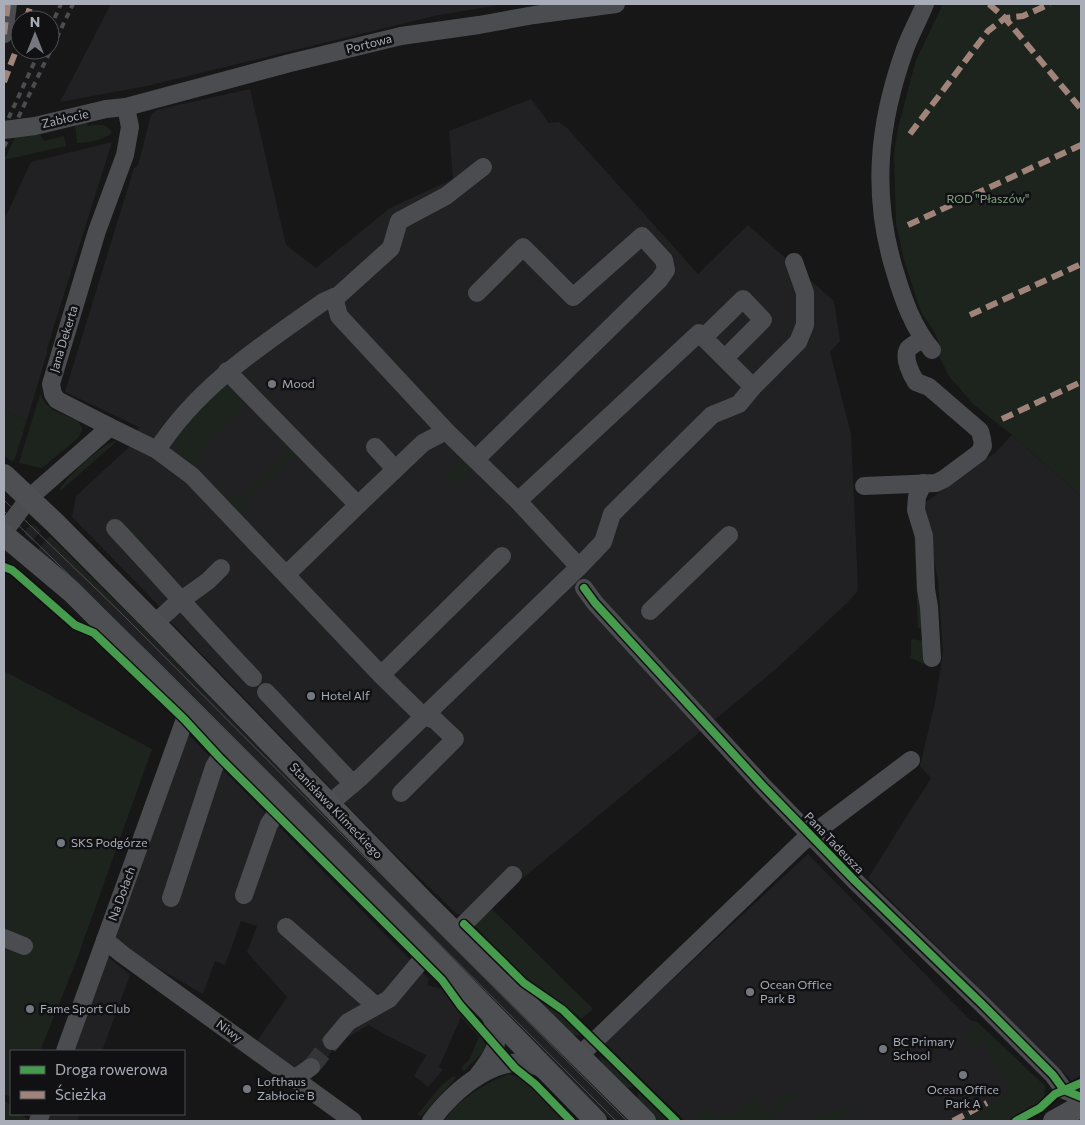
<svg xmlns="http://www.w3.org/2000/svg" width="1085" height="1125" viewBox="0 0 1085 1125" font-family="Commissioner,sans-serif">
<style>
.built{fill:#212123}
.green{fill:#1d241e}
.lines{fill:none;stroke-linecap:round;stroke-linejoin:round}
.minor-tunnel{stroke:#343537;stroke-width:18;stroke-dasharray:18 9;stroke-linecap:butt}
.minor{stroke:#4b4c50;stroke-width:18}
.major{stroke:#4d4f52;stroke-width:22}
.tram{stroke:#4b4c4f;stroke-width:1}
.rail{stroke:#4b4c4f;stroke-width:4;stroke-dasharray:6 5;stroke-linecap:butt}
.quiet{stroke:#a18479;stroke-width:6;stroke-dasharray:12 6;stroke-linecap:butt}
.cycleway-casing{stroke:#111113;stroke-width:11}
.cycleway{stroke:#469c4c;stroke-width:8}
.poi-dot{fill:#757880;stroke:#111113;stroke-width:2}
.labels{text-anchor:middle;stroke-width:5;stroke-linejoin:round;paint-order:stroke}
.street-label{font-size:12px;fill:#a8adb8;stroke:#111113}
.park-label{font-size:12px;fill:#7fa381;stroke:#111113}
.poi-label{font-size:12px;fill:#a8adb8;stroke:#111113;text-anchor:start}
</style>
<rect width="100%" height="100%" fill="#171717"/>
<g class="built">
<path d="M111 4H505L434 16 147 86 60 102Z"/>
<path d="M250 89 286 245 316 268 390 208 453 179 449 131 531 99 549 123 559 122 567 128 698 274 748 225 834 301 840 341 830 352 851 434 858 588 857 592 847 603 776 669 489 906 458 915 385 845 172 623 157 604 72 517 76 496 128 448 139 427 65 392 134 168 138 165 151 115 156 110Z"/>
<path d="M112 142 47 348V353L27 420 4 410V220L31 162Z"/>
<path d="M1012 435 1081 496V1075L1072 1081 868 878 931 778 920 766 936 698 943 652 938 580 923 504 996 452Z"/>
<path d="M34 524 41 531 32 541 25 535V533L27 528Z"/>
<path d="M48 538 122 610 631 1121H612L100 608 38 549Z"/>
<path d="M185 731 429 979 427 985 445 990 461 1017 439 1067 443 1070 428 1087 414 1076 426 1055 386 1035 369 1025 337 1044 311 1080 255 1044 287 997 247 952 257 926 241 921 225 965 215 961 203 994 151 964 112 936Z"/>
<path d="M808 854 970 1020 977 1022 1045 1086 1044 1099 1035 1107 1008 1121H685L604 1043Z"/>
<path d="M107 956 130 975 102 1051H71Z"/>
<path d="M48 1114H80L77 1121H45Z"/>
</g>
<g class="green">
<path d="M943 4H1081V496L1012 435 973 404 949 376 937 352 941 348 935 333 921 312 904 260 896 223 894 153 898 128 916 60Z"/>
<path d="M87 122 88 126C98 124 106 123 112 132 106 140 87 143 77 143L75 124Z"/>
<path d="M39 133 44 141 64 136 66 146 4 160 16 136Z"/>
<path d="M226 381 244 400 246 405 197 452 201 461 194 464 189 463 176 448 178 434Z"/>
<path d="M40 394 46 404 53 410 78 421 82 428V431L78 438 42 468 19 463Z"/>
<path d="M4 410 27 420 15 458 12 462 4 455Z"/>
<path d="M116 441V442L61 490 60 489C66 477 103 443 116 441Z"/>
<path d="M284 444H286L301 458 298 463 294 455 244 502 248 510 243 513H238L228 503V497L232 493 240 498 289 450 281 446Z"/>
<path d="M466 458 474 467 454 485 445 475 460 460Z"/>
<path d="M913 508 923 626 918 629Z"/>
<path d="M128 523 146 542 139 548 122 529Z"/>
<path d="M50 536 102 588 202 683 344 832 122 610 48 538Z"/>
<path d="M605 599 704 705 713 719 712 720 601 602Z"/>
<path d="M911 639 923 641 928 665C922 665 917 659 909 658L911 655Z"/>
<path d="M4 671 152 749 74 967 40 1051H11V1097L4 1094Z"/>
<path d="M489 906 593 1009 581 1019C565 1003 544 994 527 979 507 962 490 942 472 923Z"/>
<path d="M539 1001 558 1012 583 1036 573 1035Z"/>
<path d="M454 1006 482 1038 486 1046 484 1051 464 1071 461 1068 469 1060 479 1037 461 1017Z"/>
<path d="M977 1022 1045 1086 1044 1099 1035 1107 1008 1121H956L1005 1097 1010 1093 1009 1087 984 1042 972 1047 967 1038V1032Z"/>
<path d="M599 1056 606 1060 635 1087 626 1088 602 1063Z"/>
<path d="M508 1074C532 1079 550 1104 566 1121H444C460 1098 483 1085 508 1074Z"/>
<path d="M453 1076 456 1078 421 1116 417 1115 441 1086Z"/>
<path d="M795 1091 799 1092 770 1121H690L703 1109C723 1125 741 1112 753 1094L768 1111 786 1094Z"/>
<path d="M638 1092 669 1121H656L637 1101Z"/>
<path d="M4 1100 11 1106V1114H21L29 1121H4Z"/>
<path d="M848 1105 853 1114 838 1121H812L819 1114 831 1113Z"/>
</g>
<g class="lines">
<path class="minor-tunnel" d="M311 1067 332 1041"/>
<g class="minor">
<path d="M925 4C919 19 911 33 905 49 878 124 871 195 895 272 903 299 913 328 932 350"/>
<path d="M4 34 8 4"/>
<path d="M4 130 35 126 106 109 126 107 290 63 401 36 479 25 534 15 616 4"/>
<path d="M334 297 339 316 446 431 518 501"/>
<path d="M704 337 743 299 763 320 725 358"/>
<path d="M227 371 358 505 287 574"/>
<path d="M110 427 157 450 192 476 381 675 423 716 435 720 455 739 401 793"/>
<path d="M375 447 395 469"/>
<path d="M157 450C199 385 261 346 323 302L339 295 391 248 399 221 446 196 483 167"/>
<path d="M476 459 659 280 666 270 664 260 642 236 573 297 523 247 477 293"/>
<path d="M923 483 917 497 916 510 924 536 926 589 929 607 932 658"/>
<path d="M864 486 936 483 944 479 979 453 983 446 982 439 980 431 929 387 916 382C911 374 903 358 908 349 912 345 918 342 922 339"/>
<path d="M358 505 423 443 446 431"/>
<path d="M115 528C162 578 206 629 253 678"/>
<path d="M4 532 29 498 110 427 57 400 53 394 51 384 97 231 125 155 130 127 126 107"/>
<path d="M579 567 518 501 699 333 753 387"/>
<path d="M584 588 595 603 762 785 855 881 983 1005 1053 1075 1064 1090 1081 1097"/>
<path d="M650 611 729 535"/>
<path d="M154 624 176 604 208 581 221 568"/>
<path d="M381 675 502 556"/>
<path d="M266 692 353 784"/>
<path d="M329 804 361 777 579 567 603 542 612 514 712 415 739 404 753 387 798 342 805 325V293L794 262"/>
<path d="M244 895 269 824 283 804"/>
<path d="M171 898 214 767 226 746"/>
<path d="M286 927 376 1006"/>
<path d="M455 933 513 875"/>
<path d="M4 938 24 946"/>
<path d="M105 940 122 954 353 1121"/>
<path d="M332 1041 348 1022 389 999 430 950"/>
<path d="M65 1051 189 708"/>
<path d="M579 1056 802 842 911 760"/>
<path d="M478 1075C495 1053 503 1042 490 1015"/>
<path d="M294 1079 311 1067"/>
<path d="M38 1121 41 1114"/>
<path d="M431 1121C453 1090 505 1045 544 1070"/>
</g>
<g class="major">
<path d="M4 475 55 523 165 634 424 902 645 1121"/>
<path d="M4 535 72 592 399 919 596 1121"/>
<path d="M1054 1121 1081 1106"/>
</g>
<g class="tram">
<path d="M4 500 121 613 627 1121"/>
<path d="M4 511 161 665 616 1121"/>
</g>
<g class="rail">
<path d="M50 28 61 4"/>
<path d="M4 128 40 50"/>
<path d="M4 147 73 4"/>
</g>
<g class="quiet">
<path d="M989 4 1005 18 1081 109"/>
<path d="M26 20 31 4"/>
<path d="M4 34 8 4"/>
<path d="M4 82 20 40"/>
<path d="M910 134 988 31 1005 18 1023 16 1050 4"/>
<path d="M908 225 1081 145"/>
<path d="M970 315 1081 264"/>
<path d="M1002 419 1081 382"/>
<path d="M953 1121 987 1103"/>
</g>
<g class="cycleway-casing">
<g id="cycleway">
<path d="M4 567 12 570 18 575 75 625 94 633 184 719 219 757 442 980 460 1005 515 1068 535 1084 571 1121"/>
<path d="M584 588 595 603 762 785 855 881 983 1005 1053 1075 1064 1090 1081 1097"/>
<path d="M464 924 524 983 563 1010 676 1121"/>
<path d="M1016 1121 1040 1108 1055 1094 1081 1083"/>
</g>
</g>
<use href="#cycleway" class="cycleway"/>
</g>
<g class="poi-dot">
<circle cx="272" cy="384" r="5"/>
<circle cx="311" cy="696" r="5"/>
<circle cx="61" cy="843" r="5"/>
<circle cx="750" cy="992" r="5"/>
<circle cx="30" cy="1009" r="5"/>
<circle cx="883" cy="1049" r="5"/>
<circle cx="963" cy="1075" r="5"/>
<circle cx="247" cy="1089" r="5"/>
</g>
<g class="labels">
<g class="street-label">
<text transform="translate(369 44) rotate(-14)" y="4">Portowa</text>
<text transform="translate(65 119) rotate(-13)" y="4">Zabłocie</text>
<text transform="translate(64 339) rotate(-73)" y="4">Jana Dekerta</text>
<text transform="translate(336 811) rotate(46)" y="4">Stanisława Klimeckiego</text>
<text transform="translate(834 843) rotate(46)" y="4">Pana Tadeusza</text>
<text transform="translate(122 894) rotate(-70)" y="4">Na Dołach</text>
<text transform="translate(229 1031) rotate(36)" y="4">Niwy</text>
</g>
<g class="park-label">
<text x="988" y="203">ROD "Płaszów"</text>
</g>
<g class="poi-label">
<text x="282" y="388">Mood</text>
<text x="321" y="700">Hotel Alf</text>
<text x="71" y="847">SKS Podgórze</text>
<text x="760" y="989">Ocean Office<tspan x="760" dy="14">Park B</tspan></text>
<text x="40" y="1013">Fame Sport Club</text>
<text x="893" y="1046">BC Primary<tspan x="893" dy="14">School</tspan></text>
<text x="257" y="1086">Lofthaus<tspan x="257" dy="14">Zabłocie B</tspan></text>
<text x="963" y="1094" text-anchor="middle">Ocean Office<tspan x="963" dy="14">Park A</tspan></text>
</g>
</g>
<rect width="1085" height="1125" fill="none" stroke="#a8adb8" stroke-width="10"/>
<rect x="10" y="1050" width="175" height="65" fill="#111113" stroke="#4d4f55"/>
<rect x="20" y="1066" width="25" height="8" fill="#469c4c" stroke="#4d4f55"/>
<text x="55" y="1075" font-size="15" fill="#a8adb8">Droga rowerowa</text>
<rect x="20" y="1091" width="25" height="8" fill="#a18479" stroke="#4d4f55"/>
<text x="55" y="1100" font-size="15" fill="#a8adb8">Ścieżka</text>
<g transform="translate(35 35)"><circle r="24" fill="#111113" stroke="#4d4f55"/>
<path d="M0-4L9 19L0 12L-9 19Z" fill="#757880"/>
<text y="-8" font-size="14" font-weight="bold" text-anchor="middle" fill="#a8adb8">N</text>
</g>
</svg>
